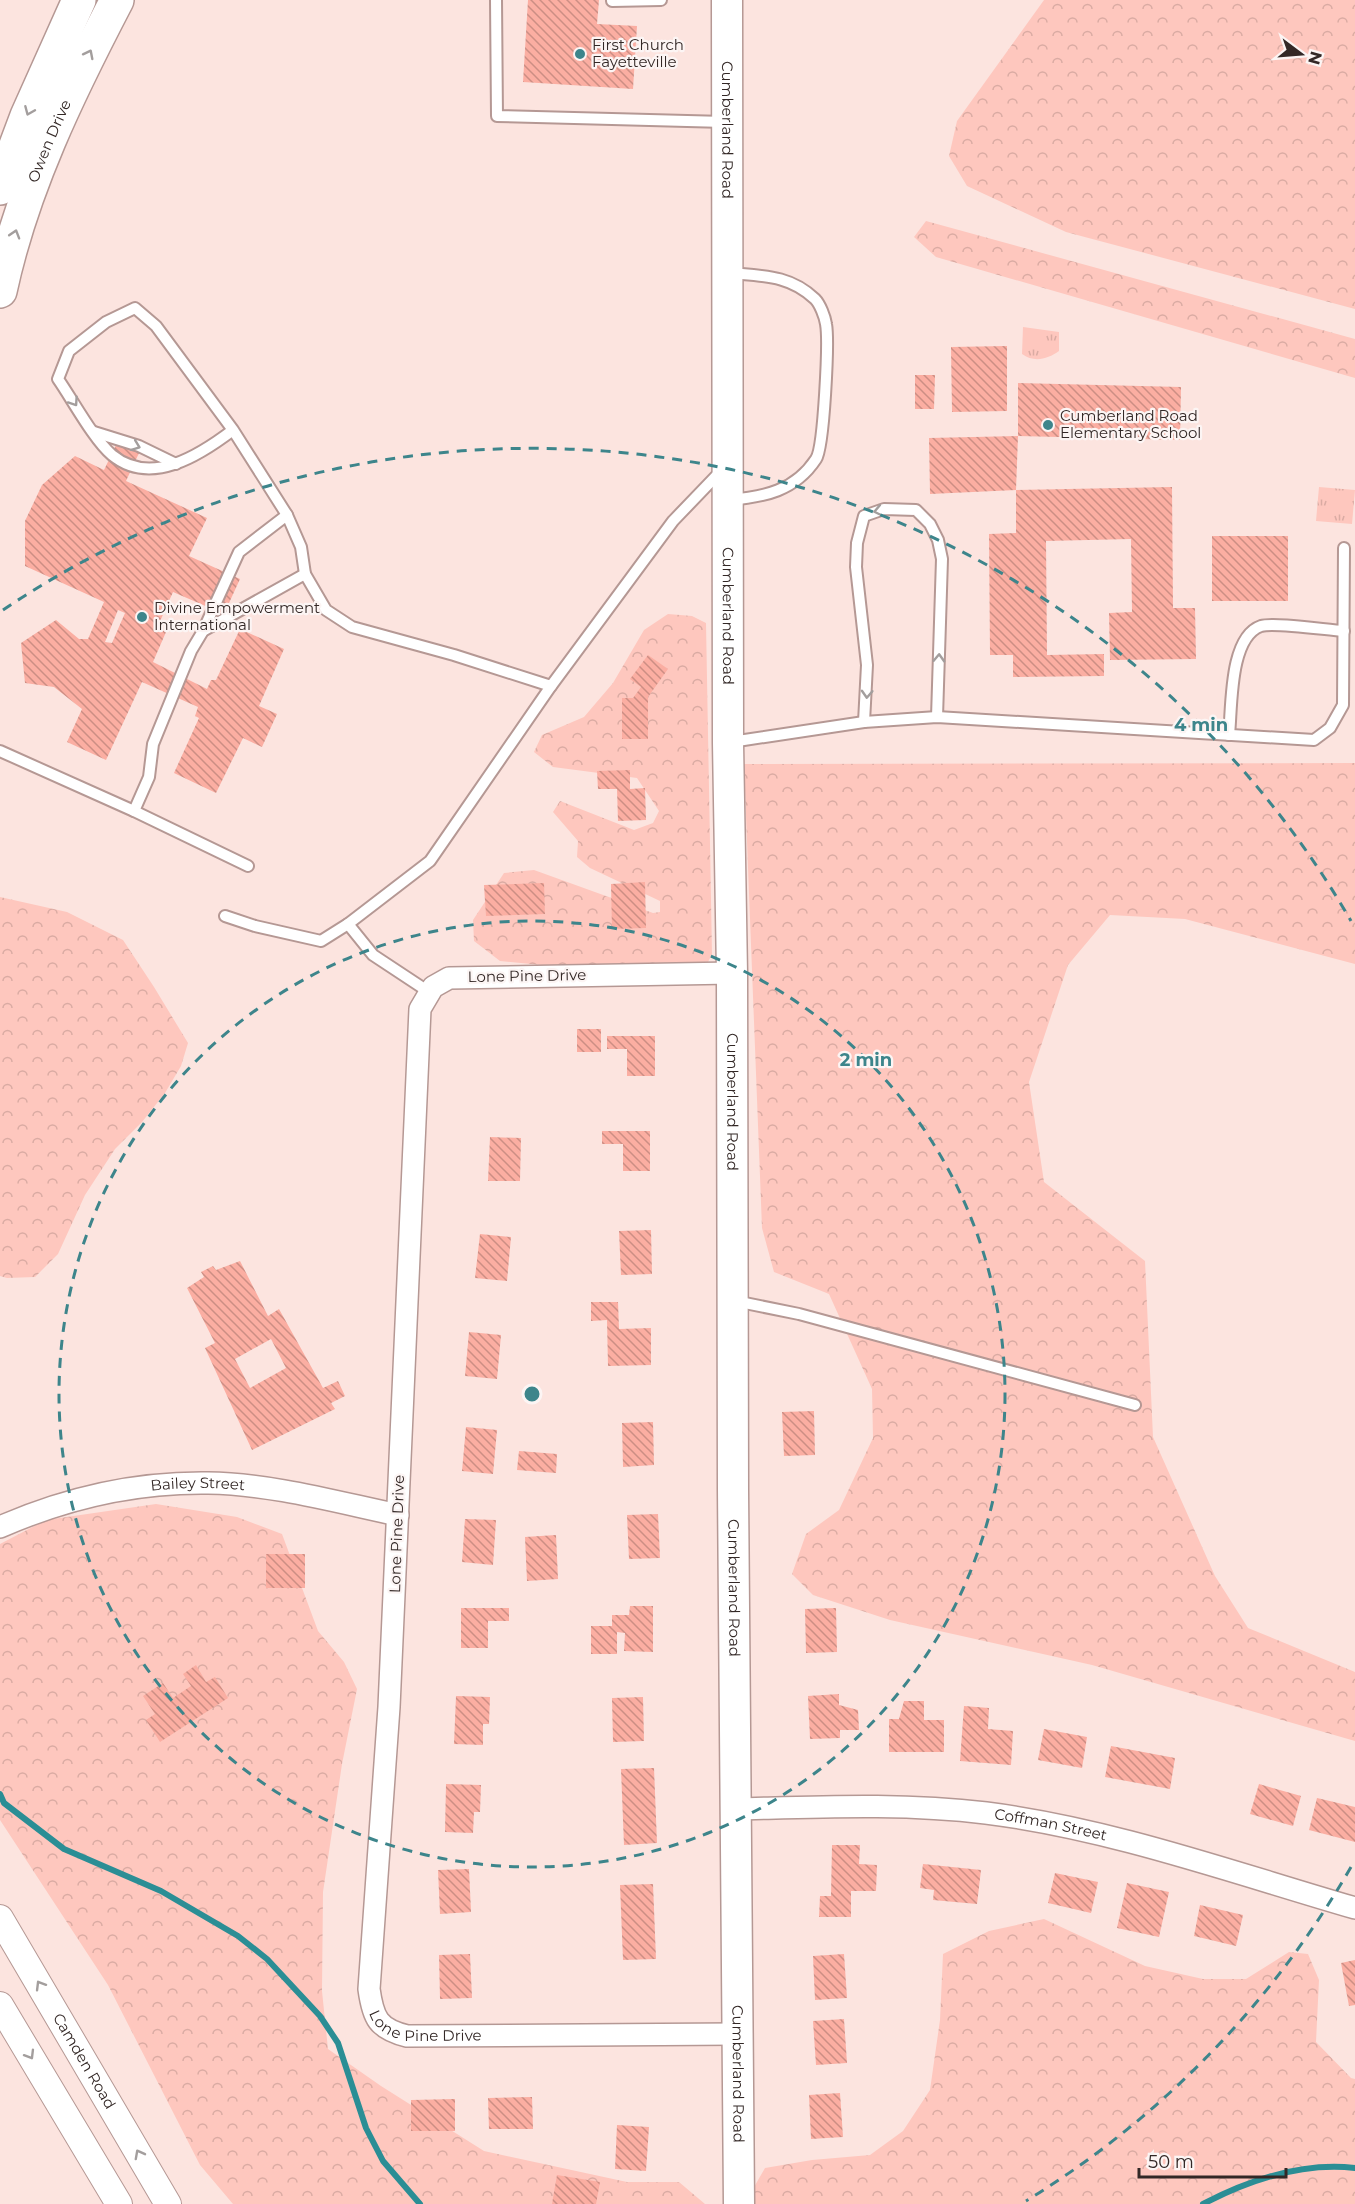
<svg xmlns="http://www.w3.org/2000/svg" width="1355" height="2204" viewBox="0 0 1355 2204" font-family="Montserrat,sans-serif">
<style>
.grass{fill:url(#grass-tufts)}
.forest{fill:url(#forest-crowns)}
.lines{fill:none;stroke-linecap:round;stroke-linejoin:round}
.stream{stroke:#2b8e95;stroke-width:6}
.building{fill:url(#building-back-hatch);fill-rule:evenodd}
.service-casing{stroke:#b59894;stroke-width:14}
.minor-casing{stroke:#b59894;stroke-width:24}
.tertiary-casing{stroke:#b59894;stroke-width:28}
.secondary-casing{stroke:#b59894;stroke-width:33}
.trunk-casing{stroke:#b59894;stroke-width:36}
.service{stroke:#fff;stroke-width:10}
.minor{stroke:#fff;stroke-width:21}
.tertiary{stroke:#fff;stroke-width:26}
.secondary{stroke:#fff;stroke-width:30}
.trunk{stroke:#fff;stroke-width:33}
.oneway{stroke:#a39e9d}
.ring{fill:none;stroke:#3d858b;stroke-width:3;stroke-dasharray:10 8}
.poi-dot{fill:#3d858b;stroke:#fcf5f4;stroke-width:2}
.labels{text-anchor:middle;stroke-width:4.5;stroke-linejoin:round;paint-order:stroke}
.poi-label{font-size:15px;fill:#332826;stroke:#fcf5f4;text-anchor:start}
.street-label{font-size:15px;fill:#332826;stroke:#fcf5f4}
.centre{fill:#3d858b;stroke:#fcf5f4;stroke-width:3}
.ring-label{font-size:18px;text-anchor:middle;font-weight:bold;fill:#3d858b;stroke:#fcf5f4;stroke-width:4.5;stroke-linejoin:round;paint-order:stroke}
</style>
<defs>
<pattern id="grass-tufts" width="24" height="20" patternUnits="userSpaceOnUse" patternTransform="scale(1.5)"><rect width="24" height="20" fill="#fec7be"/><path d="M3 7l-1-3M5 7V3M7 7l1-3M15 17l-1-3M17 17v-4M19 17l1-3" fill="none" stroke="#daaba3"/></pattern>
<pattern id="forest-crowns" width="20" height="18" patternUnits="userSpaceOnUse" patternTransform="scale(1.5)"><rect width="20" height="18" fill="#fec7be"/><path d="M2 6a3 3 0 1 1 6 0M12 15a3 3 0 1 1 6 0" fill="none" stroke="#daaba3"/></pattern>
<pattern id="building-back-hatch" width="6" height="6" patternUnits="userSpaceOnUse" patternTransform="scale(1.5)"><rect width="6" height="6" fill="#fbaea2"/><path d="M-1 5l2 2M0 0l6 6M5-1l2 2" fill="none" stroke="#cc8e84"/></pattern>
</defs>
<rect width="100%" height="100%" fill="#fce4df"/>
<g class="grass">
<path d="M1023 327 1059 332V351C1048 359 1034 363 1022 354Z"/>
<path d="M1319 487 1355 490 1352 524 1316 521Z"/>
</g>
<g class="forest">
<path d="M1044 0H1355V309L1066 232 967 186 949 156 957 121Z"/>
<path d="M926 221 1355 339V378L936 257 914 237Z"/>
<path d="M668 614 692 616 706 623 712 954 707 964 562 967 500 961 474 941 473 920 504 873 534 870 653 913 660 912V901L590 868 577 857 578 841 553 812 560 801 634 830 653 823 659 811 637 778 553 767 534 752 542 735 584 717 613 683 644 630Z"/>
<path d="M1355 763V964L1185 919 1110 915 1068 965 1029 1082 1044 1182 1145 1261 1153 1437 1215 1576 1248 1628 1355 1672V1741L1092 1665 890 1620 813 1595 792 1574 806 1534 839 1510 873 1438 872 1389 829 1294 774 1272 762 1228 744 764Z"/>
<path d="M0 897 67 912 123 940 154 987 188 1043 181 1066 165 1093 142 1122 115 1149 85 1195 58 1254 35 1277 7 1278 0 1276Z"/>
<path d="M156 1504 237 1517 282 1534 318 1631 344 1662 357 1689 342 1764 323 1892 322 1991 328 2049 381 2086 484 2151 627 2182H679L705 2204H233L200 2165 108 1985 0 1820V1544L46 1520Z"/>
<path d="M1044 1919 1145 1966 1203 1979H1246L1289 1952 1308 1954 1319 1980 1316 2042 1351 2078 1355 2079V2204H750V2194L765 2168 812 2160 870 2155 903 2131 930 2090 940 2020 943 1954 989 1931Z"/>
</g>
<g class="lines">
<g class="stream">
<path d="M0 1794 4 1803 64 1849 161 1891 238 1936 267 1959 320 2016 338 2043 366 2128 383 2161 420 2204"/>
<path d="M1203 2204C1249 2180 1303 2162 1355 2168"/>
</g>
</g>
<g class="building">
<path d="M528 0H599L597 24 637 26 633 89 523 82Z"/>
<path d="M1007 346V411L952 412 951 347Z"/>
<path d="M915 375H935L934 409H915Z"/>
<path d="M1018 383 1181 387 1180 440 1018 436Z"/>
<path d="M1018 436 1016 490 1172 487 1173 608H1195L1196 659 1110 660 1109 613 1132 612 1131 539 1046 541 1047 655 1104 654V676L1013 677V655H990L989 534 1016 533V490L930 494 929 438Z"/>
<path d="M117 443 139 453 126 481 207 518 189 556 240 579 224 614 173 592 157 628 166 632 153 662 207 689 211 680H216L240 629 284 649 259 706 277 714 262 747 243 738 216 793 174 773 199 718 195 716 198 707 142 682 106 760 67 742 82 709 54 687 25 683 21 643 56 620 79 639H88L104 602 25 566V521L42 485 75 456 104 470ZM118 610 125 613 112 643 105 642Z"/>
<rect x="1212" y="536" width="76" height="65"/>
<path d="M648 655 668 669 648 697V739H622V698H633L641 687 630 679Z"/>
<path d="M630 770V789L645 788 646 820 618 821 617 789H598L597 771Z"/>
<path d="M645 882 646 928 612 929 611 884Z"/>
<path d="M544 883 545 914 486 916 484 885Z"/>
<rect x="577" y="1029" width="24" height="23"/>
<path d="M607 1036H655V1076H627V1049H607Z"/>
<path d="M602 1131H650V1171H623V1144H602Z"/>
<path d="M490 1137 521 1138 520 1181H488Z"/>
<path d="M651 1230 652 1274 621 1275 619 1231Z"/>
<path d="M480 1234 511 1237 507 1281 475 1278Z"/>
<path d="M240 1261 268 1316 279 1309 323 1388 338 1381 345 1396 331 1403 335 1409 252 1450 205 1348 215 1343 187 1288 204 1277 201 1272 213 1266 216 1270ZM271 1339 286 1368 250 1388 235 1359Z"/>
<path d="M591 1302H618L619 1329 651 1328V1365L608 1366 607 1320 591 1321Z"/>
<path d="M469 1332 501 1335 497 1379 465 1376Z"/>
<path d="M814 1411 815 1455 784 1456 782 1412Z"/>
<path d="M653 1422 654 1465 623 1467 622 1423Z"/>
<path d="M466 1427 497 1430 493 1474 462 1471Z"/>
<path d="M519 1451 557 1454 556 1473 517 1470Z"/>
<path d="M658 1514 660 1558 629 1559 627 1515Z"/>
<path d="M465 1519 496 1520 493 1565 462 1562Z"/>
<path d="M556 1535 558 1579 527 1581 525 1537Z"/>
<rect x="266" y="1554" width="39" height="34"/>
<path d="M630 1606H653V1652L624 1651 625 1633 617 1632V1654H591V1626H612V1615H629Z"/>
<path d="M461 1608H509V1621H488V1648H461Z"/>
<path d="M836 1608 837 1652 806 1653 805 1609Z"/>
<path d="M196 1665 206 1682 215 1677 228 1698 160 1742 146 1720 155 1714 143 1696 163 1683 173 1698 191 1686 183 1674Z"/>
<path d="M839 1694V1705L858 1710 859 1730H840V1738L810 1739 808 1696Z"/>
<path d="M456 1696 490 1697 489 1724H483V1745L454 1744Z"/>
<path d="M643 1697 644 1741 613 1742 612 1698Z"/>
<path d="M904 1701H924V1720H944V1752H889V1719H899Z"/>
<path d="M964 1706 989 1708 988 1729 1013 1731 1011 1765 960 1761Z"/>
<path d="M1044 1729 1087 1737 1082 1768 1038 1760Z"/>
<path d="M1111 1746 1175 1758 1170 1789 1105 1777Z"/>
<path d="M654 1768 657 1843 624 1845 621 1769Z"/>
<path d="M446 1784 481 1785 480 1812H474L473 1833 445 1832Z"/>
<path d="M1259 1784 1301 1796 1293 1826 1250 1814Z"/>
<path d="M1317 1798 1355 1807V1842L1309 1830Z"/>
<path d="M832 1845H860L859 1864 877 1865 876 1891H851V1917H819L820 1896H831Z"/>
<path d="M923 1864 981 1870 977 1904 933 1900 934 1890 920 1888Z"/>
<path d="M469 1869 471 1912 440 1914 438 1870Z"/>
<path d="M1055 1873 1098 1882 1091 1913 1048 1903Z"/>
<path d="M1127 1883 1169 1892 1159 1937 1117 1928Z"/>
<path d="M653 1884 656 1959 623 1960 620 1885Z"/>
<path d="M1200 1905 1243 1915 1236 1946 1194 1936Z"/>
<path d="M470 1954 472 1998 440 1999 439 1955Z"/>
<path d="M844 1954 847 1998 815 2000 813 1956Z"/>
<path d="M1355 1960V2005L1349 2006 1341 1963Z"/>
<path d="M844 2019 847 2063 816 2065 813 2021Z"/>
<path d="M840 2093 843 2137 811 2139 809 2095Z"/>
<path d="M532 2097 533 2129H489L488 2098Z"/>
<path d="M455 2099V2131H411V2100Z"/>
<path d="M617 2125 649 2127 646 2171 615 2169Z"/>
<path d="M557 2175 600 2182 596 2204H552Z"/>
</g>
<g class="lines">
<g class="service-casing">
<g id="service">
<path d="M496 0 497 116 725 122"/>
<path d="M612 1 661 0"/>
<path d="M233 430C200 455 151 487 112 455 94 440 72 399 58 379L69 351 106 322 135 308 156 326 233 430 287 515 301 547 305 574 326 610 352 627 454 655 551 686 673 521 721 471"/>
<path d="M94 432 139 446 176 464"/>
<path d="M729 500C764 497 795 491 816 459 824 447 829 341 826 324 825 317 820 304 815 299 790 275 763 276 730 273"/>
<path d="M203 631 239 552 287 515"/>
<path d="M864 722 867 665 856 567 857 543 864 516 884 509 916 510 930 524 938 540 942 559 937 717"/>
<path d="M1229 735C1232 707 1229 637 1261 626 1274 622 1327 630 1344 631"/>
<path d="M731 742 864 722 937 717 1314 740 1330 728 1343 705 1344 548"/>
<path d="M0 751 134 811 248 866"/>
<path d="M134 811 149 777 153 744 191 651 203 631 305 574"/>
<path d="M225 916 255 926 321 941 348 924"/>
<path d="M429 992 373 955 348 924 430 861 551 686"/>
<path d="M735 1301 799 1314 1135 1405"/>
</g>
</g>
<g class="minor-casing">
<g id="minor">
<path id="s1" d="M732 973 449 978 433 987 420 1009 389 1707 369 1989C373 2018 378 2029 407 2036L737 2034"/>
<path id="s2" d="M0 1527C66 1498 136 1482 208 1483 272 1484 336 1502 398 1515"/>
<path id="s3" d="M737 1809C820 1807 903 1803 986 1813 1112 1829 1234 1873 1355 1908"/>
</g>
</g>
<g class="tertiary-casing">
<g id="tertiary">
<path id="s4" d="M0 1918 168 2204"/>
<path d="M0 2005 119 2204"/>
</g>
</g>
<g class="secondary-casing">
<g id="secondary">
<path id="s5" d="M727 0 728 743 732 973 733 1490 739 2204"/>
</g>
</g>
<g class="trunk-casing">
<g id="trunk">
<path d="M0 188 27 116 79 0"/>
<path id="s6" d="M0 291C22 188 69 92 117 0"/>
</g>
</g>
<use href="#service" class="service"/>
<use href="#minor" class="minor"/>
<use href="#tertiary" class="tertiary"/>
<use href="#secondary" class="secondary"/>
<use href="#trunk" class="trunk"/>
</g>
<defs><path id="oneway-chevron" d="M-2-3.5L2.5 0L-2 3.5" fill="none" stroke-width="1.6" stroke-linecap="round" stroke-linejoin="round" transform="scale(1.5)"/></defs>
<g class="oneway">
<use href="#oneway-chevron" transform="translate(89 54) rotate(-63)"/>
<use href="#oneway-chevron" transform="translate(29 111) rotate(113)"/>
<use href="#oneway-chevron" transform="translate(15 234) rotate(-73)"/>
<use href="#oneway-chevron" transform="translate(74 402) rotate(56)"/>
<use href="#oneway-chevron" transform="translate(136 446) rotate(21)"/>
<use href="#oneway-chevron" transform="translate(878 511) rotate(168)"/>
<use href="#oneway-chevron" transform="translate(939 658) rotate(-88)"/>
<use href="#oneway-chevron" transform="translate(867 694) rotate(93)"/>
<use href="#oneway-chevron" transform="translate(40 1985) rotate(-121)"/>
<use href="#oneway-chevron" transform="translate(30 2055) rotate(59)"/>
<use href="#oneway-chevron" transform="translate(139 2154) rotate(-118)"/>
</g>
<g class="ring">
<circle cx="532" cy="1394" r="473"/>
<path d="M1351 1867A946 946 0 0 1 1026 2201M3 610A946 946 0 0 1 1351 921"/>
</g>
<g class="poi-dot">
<circle cx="580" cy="54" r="6"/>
<circle cx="1048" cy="425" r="6"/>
<circle cx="142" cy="617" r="6"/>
</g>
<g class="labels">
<g class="poi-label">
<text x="592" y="50">First Church<tspan x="592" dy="17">Fayetteville</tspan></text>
<text x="1060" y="421">Cumberland Road<tspan x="1060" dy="17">Elementary School</tspan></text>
<text x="154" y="613">Divine Empowerment<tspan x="154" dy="17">International</tspan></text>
</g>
<g class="street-label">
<text dy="5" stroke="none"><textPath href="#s5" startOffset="130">Cumberland Road</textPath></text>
<text dy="5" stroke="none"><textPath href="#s6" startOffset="158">Owen Drive</textPath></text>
<text dy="5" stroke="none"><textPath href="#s5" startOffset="616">Cumberland Road</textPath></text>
<text transform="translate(527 976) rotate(-1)" y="5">Lone Pine Drive</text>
<text dy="5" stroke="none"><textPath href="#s5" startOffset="1102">Cumberland Road</textPath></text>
<text dy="5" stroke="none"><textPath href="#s2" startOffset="204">Bailey Street</textPath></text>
<text transform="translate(397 1534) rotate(-88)" y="5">Lone Pine Drive</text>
<text dy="5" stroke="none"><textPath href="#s5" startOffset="1588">Cumberland Road</textPath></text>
<text dy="5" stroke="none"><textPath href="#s3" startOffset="315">Coffman Street</textPath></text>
<text dy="5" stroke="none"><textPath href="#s1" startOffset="1390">Lone Pine Drive</textPath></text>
<text dy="5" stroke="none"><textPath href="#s4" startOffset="166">Camden Road</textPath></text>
<text dy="5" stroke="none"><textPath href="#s5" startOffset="2074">Cumberland Road</textPath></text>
</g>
</g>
<circle cx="532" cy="1394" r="9" class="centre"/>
<g class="ring-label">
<text x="1201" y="731">4 min</text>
<text x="866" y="1066">2 min</text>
</g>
<g transform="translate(1301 54) rotate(106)" stroke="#fcf5f4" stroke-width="4.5" paint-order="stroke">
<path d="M0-4.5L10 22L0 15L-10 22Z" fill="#332826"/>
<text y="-9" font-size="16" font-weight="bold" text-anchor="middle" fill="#332826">N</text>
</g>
<path d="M1139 2168v9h147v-9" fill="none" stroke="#332826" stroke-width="3"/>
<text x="1148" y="2168" font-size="18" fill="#332826" stroke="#fcf5f4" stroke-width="4.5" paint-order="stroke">50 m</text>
</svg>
